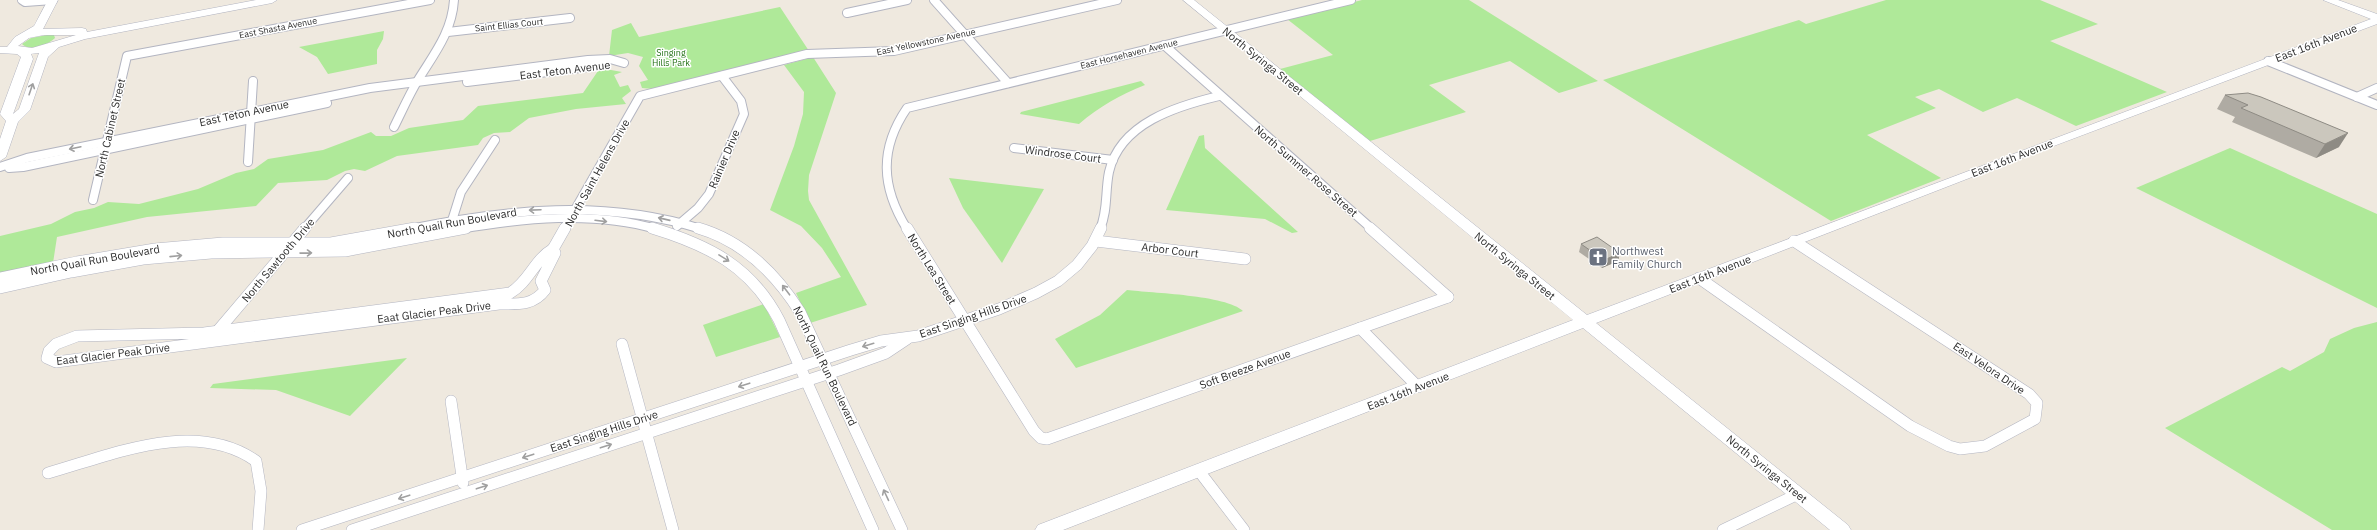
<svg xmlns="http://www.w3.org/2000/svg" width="2377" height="530" viewBox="0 0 2377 530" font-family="'IBM Plex Sans',sans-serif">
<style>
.green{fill:#afe999}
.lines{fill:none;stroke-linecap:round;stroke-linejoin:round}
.street-far1-casing{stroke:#b3b5c1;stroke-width:10}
.street-casing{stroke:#b3b5c1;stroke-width:12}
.secondary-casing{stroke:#b3b5c1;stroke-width:1}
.street-far1{stroke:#fff;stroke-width:8}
.street{stroke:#fff;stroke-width:11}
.secondary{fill:#fff;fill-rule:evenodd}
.wall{fill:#afaba3}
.shaded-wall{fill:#8e8b84}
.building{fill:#cbc7bd;stroke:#8e8b84}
.oneway{stroke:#a0a0a0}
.labels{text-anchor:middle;stroke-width:3;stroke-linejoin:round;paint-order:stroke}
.far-street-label{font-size:9px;fill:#2d2d2d;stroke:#fff}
.far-park-label{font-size:9px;fill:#247116;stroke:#fff}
.street-label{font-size:11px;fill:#2d2d2d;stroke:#fff}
.worship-label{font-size:11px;fill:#5b616d;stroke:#fff;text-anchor:start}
</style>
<rect width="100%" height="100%" fill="#efe9df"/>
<g class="green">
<path d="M1362 0H1469L1598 81 1559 93 1510 61 1429 85 1466 112 1370 141 1280 69 1333 55 1287 19Z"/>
<path d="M1886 0H2040L2098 24 2050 41 2167 92 2076 126 2017 98 1983 112 1939 89 1915 97 1936 108 1867 135 1941 178 1831 221 1603 80 1799 20 1806 24Z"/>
<path d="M780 7 809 51 653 89 642 88 640 82 648 80 639 66 643 57 628 53 609 56 612 30 631 23 639 37Z"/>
<path d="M384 31 383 39 377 50V64L328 74 317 57 299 47Z"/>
<path d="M47 35H54L55 38C48 45 29 52 22 44L31 38Z"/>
<path d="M813 57 836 93 809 175 808 191 809 200 867 305 810 323 796 293 841 277 822 248 801 226 770 210 794 146 803 114 804 92 784 65Z"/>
<path d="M600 68 622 72 614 75 620 87 628 85 631 91 622 98 626 104 576 109 529 118 510 132 494 133 483 138 478 145 397 156 365 171 354 169 345 171 327 180 278 183 256 206 147 217 57 237 53 263 0 275V236L51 224 75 212 94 208 108 202 139 204 198 189 236 173 254 169 268 159 323 150 371 132 376 136H391L409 128 463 120 478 106 583 93Z"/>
<path d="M1141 81 1145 85C1120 95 1100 106 1079 124L1020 114 1021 112Z"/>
<path d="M1204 135 1205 148 1298 232 1292 233 1265 219 1166 210 1199 136Z"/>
<path d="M2230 148 2377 214V308L2136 188Z"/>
<path d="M949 178 1044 189 1002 263 963 208Z"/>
<path d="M1127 290C1151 293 1227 295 1243 311L1076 368 1055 339 1100 315Z"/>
<path d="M764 304 780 337 716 357 703 325Z"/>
<path d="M2377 322V530H2332L2165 428 2282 367 2290 371 2324 352 2330 339 2354 328Z"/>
<path d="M407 358 350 416 276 390 210 388 213 384Z"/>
</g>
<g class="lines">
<g class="street-far1-casing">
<g id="street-far1">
<path d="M22 0 25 2 53 0"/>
<path d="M934 0 1008 83"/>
<path d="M847 13 907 0"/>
<path d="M448 32 570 18"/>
<path d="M1164 45 1372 229"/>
<path d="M2268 61 2377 105"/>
<path d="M467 82 604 65"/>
<path d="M2357 97 2377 88"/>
<path d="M394 127C402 111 409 95 418 80 434 54 452 32 454 0"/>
<path d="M1014 148 1113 160"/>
<path d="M248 162 253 81"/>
<path d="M0 167 27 158 370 88 588 60 610 59 624 63"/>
<path d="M9 168 23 167 327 103"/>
<path d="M93 200 127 56 430 0"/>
<path d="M677 226 698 208 709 194 744 114 741 101 722 76"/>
<path d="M450 227 461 192 495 140"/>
<path d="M304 229 348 178"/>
<path d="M410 229C507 209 605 199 701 229"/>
<path d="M460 229C523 218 594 211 656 229"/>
<path d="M564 229 640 96 807 54 894 51 1117 0"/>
<path d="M907 229C881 187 879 149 907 108L1351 0"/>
<path d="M1100 229C1108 211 1105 191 1109 172 1120 123 1177 106 1219 96"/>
</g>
</g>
<g class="street-casing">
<g id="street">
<path d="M652 228C708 245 751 266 779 320L873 530"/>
<path d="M698 228C743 241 776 274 800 312L902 530"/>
<path d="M907 228 1034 431 1041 438 1047 439 1448 297"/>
<path d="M1370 228 1448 297"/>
<path d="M1096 241 1245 259"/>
<path d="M553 249 555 253 541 281 545 290C533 306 517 304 499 304L56 362 47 358 49 351 56 344 77 336 204 333 510 293C529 282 534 260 553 249Z"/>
<path d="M553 249 565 228"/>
<path d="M0 278 77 262 155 249 223 243H331L415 228"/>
<path d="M1699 278 1910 426 1949 446 1960 449 1985 446 2035 419 2037 403 2029 394 1794 241"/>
<path d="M0 288 71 272 143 259 211 253 345 251 466 228"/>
<path d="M1360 328 1418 387"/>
<path d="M215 334 305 228"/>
<path d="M622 344 673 530"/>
<path d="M451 401 463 483"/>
<path d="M1199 471 1244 530"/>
<path d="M48 473C112 455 195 418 256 461L261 491 258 530"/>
<path d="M302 530 851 350 881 341 918 336 999 309 1036 293 1058 281 1077 265 1092 246 1101 228"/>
<path d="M352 530 839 370 886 353 907 339"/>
<path d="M1723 530 1798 494"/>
</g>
</g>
<g class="secondary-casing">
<g id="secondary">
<path d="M48 0H58L43 29 82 28 86 29 87 32 256 0H277L272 3 85 39 59 47 48 57 30 110 18 122 6 157 0 161V139L6 121 0 114 21 57 17 54 0 53V47H7L15 37 34 26ZM44 35H76L32 48 18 46 29 38ZM37 53H39L19 109 13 114 33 59 31 54Z"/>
<path d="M1183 0H1194L1587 315 2371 19 2323 0H2338L2377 14V24L1990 170 1596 323 1848 525 1851 530H1830L1583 328 1063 530H1035L1038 525 1573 320Z"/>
</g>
</g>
<use href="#street-far1" class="street-far1"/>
<use href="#street" class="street"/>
<use href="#secondary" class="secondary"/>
</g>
<g class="wall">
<path d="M2225 95 2261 97 2339 147 2316 158 2232 122 2235 117 2217 109Z"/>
<path d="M1581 244 1620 253 1618 261 1602 268 1579 252Z"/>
</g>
<g class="shaded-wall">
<path d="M2348 133 2339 147 2316 158 2325 144Z"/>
<path d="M1620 253 1618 261 1602 268 1604 260Z"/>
</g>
<g class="building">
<path d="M2248 93 2261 97 2348 133 2325 144 2241 108 2248 105 2225 95Z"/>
<path d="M1597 237 1620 253 1604 260 1581 244Z"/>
</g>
<defs><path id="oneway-shaft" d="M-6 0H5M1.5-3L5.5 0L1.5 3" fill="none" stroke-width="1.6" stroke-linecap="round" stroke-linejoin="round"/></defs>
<g class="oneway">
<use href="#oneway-shaft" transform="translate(31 89) rotate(-71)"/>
<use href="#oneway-shaft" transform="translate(75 148) rotate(168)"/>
<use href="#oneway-shaft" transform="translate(535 210) rotate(178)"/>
<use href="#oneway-shaft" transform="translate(664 219) rotate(-167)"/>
<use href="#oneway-shaft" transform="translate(601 221) rotate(7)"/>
<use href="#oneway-shaft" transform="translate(306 253) rotate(-1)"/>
<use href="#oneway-shaft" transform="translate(176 256) rotate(-6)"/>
<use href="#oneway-shaft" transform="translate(724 258) rotate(32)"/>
<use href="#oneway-shaft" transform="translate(786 290) rotate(-127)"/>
<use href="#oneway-shaft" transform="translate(868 345) rotate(163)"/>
<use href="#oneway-shaft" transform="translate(744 385) rotate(162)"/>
<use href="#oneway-shaft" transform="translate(606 446) rotate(-18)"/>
<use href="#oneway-shaft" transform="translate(528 456) rotate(162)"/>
<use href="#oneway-shaft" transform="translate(482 487) rotate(-18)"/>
<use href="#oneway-shaft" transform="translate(886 495) rotate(-115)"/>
<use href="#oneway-shaft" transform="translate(404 497) rotate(162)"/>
</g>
<defs>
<g id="church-square" transform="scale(1)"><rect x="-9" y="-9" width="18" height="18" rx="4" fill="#6b7280" stroke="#fff"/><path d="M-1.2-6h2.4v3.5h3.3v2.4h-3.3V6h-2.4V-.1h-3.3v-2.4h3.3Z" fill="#fff"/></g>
</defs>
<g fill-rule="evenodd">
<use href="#church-square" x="1598" y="257"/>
</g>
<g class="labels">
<g class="far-street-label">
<text transform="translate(509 25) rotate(-6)" y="3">Saint Ellias Court</text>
<text transform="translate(278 28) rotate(-11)" y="3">East Shasta Avenue</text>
<text transform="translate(926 42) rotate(-12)" y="3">East Yellowstone Avenue</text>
<text transform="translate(1129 54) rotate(-14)" y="3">East Horsehaven Avenue</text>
</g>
<g class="far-park-label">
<text x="671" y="56">Singing<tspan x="671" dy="10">Hills Park</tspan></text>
</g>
<g class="street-label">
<text transform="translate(2316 43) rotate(-21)" y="4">East 16th Avenue</text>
<text transform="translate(1263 61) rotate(39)" y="4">North Syringa Street</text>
<text transform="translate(565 70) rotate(-7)" y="4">East Teton Avenue</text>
<text transform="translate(244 113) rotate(-12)" y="4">East Teton Avenue</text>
<text transform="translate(110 128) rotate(-77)" y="4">North Cabinet Street</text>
<text transform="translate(1063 154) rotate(7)" y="4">Windrose Court</text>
<text transform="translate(2012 158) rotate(-21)" y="4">East 16th Avenue</text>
<text transform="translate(724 159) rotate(-67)" y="4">Rainier Drive</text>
<text transform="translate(1306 171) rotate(41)" y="4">North Summer Rose Street</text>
<text transform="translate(597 173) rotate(-61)" y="4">North Saint Helens Drive</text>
<text transform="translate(452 223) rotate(-10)" y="4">North Quail Run Boulevard</text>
<text transform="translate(1170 250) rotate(7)" y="4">Arbor Court</text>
<text transform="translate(95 260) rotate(-10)" y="4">North Quail Run Boulevard</text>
<text transform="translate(278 260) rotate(-50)" y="4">North Sawtooth Drive</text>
<text transform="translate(1515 266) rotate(39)" y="4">North Syringa Street</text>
<text transform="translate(932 269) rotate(58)" y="4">North Lea Street</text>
<text transform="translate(1710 274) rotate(-21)" y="4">East 16th Avenue</text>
<text transform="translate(434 312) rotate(-7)" y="4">Eaat Glacier Peak Drive</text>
<text transform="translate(973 316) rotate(-19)" y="4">East Singing Hills Drive</text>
<text transform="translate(113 354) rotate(-7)" y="4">Eaat Glacier Peak Drive</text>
<text transform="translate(825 366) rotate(64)" y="4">North Quail Run Boulevard</text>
<text transform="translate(1989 368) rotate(34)" y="4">East Velora Drive</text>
<text transform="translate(1245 369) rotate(-20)" y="4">Soft Breeze Avenue</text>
<text transform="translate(1408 391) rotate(-21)" y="4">East 16th Avenue</text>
<text transform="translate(604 431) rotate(-18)" y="4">East Singing Hills Drive</text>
<text transform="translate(1767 469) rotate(39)" y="4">North Syringa Street</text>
</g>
<g class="worship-label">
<text x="1612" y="255">Northwest<tspan x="1612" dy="13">Family Church</tspan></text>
</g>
</g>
</svg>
